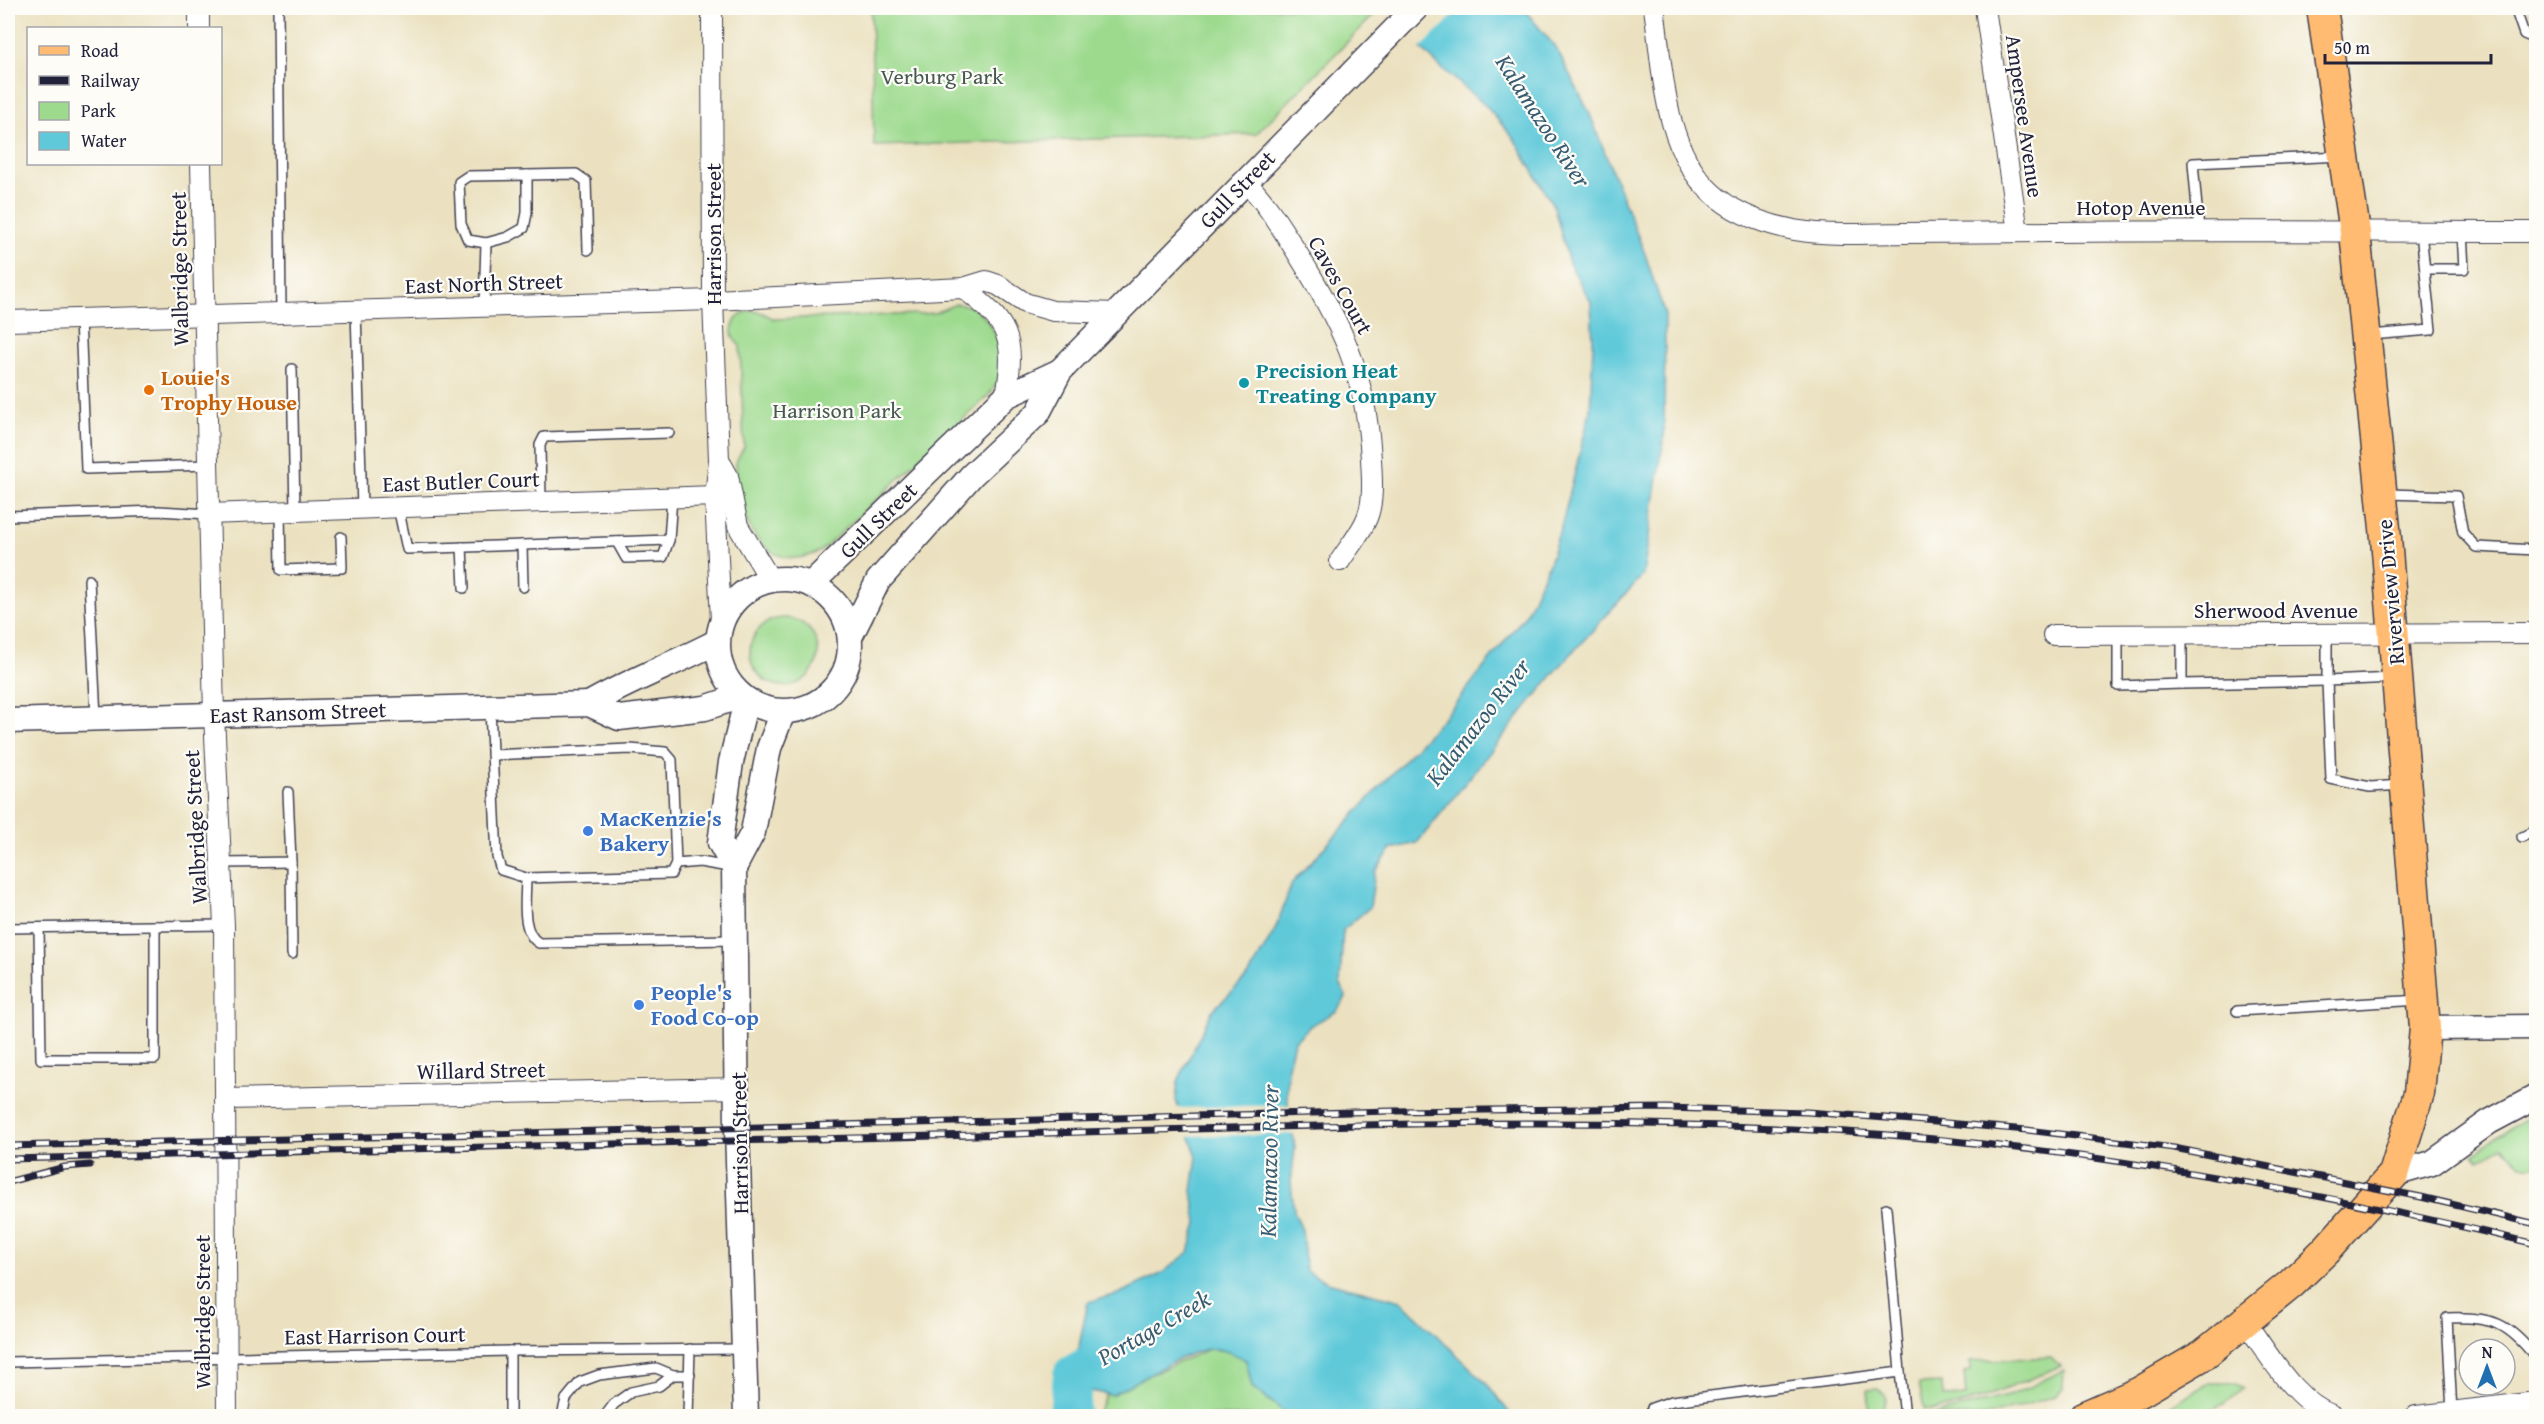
<svg xmlns="http://www.w3.org/2000/svg" width="2544" height="1424" viewBox="0 0 2544 1424" font-family="'Gentium Book Plus',serif">
<style>
.green{fill:#9dda8e;stroke:#607e64;stroke-width:1.5}
.water{fill:#5fc9d9;stroke:#40768a;stroke-width:1.5}
.pier{fill:#ebe1c0}
.lines{fill:none;stroke-linecap:round;stroke-linejoin:round}
.river{stroke:#5fc9d9;stroke-width:40}
.service-casing{stroke:#403f4f;stroke-width:12}
.minor-casing{stroke:#403f4f;stroke-width:22}
.tertiary-casing{stroke:#403f4f;stroke-width:27}
.primary-casing{stroke:#403f4f;stroke-width:33}
.service{stroke:#fff;stroke-width:9}
.minor{stroke:#fff;stroke-width:20}
.tertiary{stroke:#fff;stroke-width:24}
.primary{stroke:#ffbb71;stroke-width:30}
.rail-casing{stroke:#22223b;stroke-width:7}
.rail{stroke:#fdfcf7;stroke-width:4.5;stroke-dasharray:14;stroke-linecap:butt}
.culture-dot{fill:#0f9aa8;stroke:#fdfcf7;stroke-width:2}
.food-dot{fill:#e8710a;stroke:#fdfcf7;stroke-width:2}
.shop-dot{fill:#3f7fe0;stroke:#fdfcf7;stroke-width:2}
.labels{text-anchor:middle;stroke-width:4.5;stroke-linejoin:round;paint-order:stroke}
.park-label{font-size:22px;fill:#475954;stroke:#fdfcf7}
.street-label{font-size:22px;fill:#22223b;stroke:#fdfcf7}
.culture-label{font-size:22px;font-weight:bold;fill:#0d838f;stroke:#fdfcf7;text-anchor:start}
.food-label{font-size:22px;font-weight:bold;fill:#c56008;stroke:#fdfcf7;text-anchor:start}
.shop-label{font-size:22px;font-weight:bold;fill:#366cbe;stroke:#fdfcf7;text-anchor:start}
.water-label{font-size:24px;font-style:italic;fill:#375c72;stroke:#fdfcf7}
</style>
<rect width="100%" height="100%" fill="#fdfcf7"/>
<filter id="ink" filterUnits="userSpaceOnUse"><feTurbulence type="fractalNoise" baseFrequency=".0167" numOctaves="2"/><feDisplacementMap in="SourceGraphic" scale="12" xChannelSelector="R" yChannelSelector="G"/><feConvolveMatrix kernelMatrix="1 2 1 2 8 2 1 2 1" color-interpolation-filters="sRGB"/></filter>
<filter id="wash" filterUnits="userSpaceOnUse"><feTurbulence type="fractalNoise" baseFrequency=".008" numOctaves="4" result="noise"/><feDisplacementMap in="SourceGraphic" scale="24" xChannelSelector="R" yChannelSelector="G"/><feGaussianBlur stdDeviation="1.35" result="paint"/><feColorMatrix in="noise" values="0 0 0 0 0 0 0 0 0 0 0 0 0 0 0 0 0 1.4 0 .05"/><feComposite in="paint" operator="in"/></filter>
<g filter="url(#wash)">
<rect width="100%" height="100%" fill="#ebe1c0"/>
<g class="green">
<path d="M871 8H1379L1380 9 1256 134 874 146Z"/>
<path d="M956 304C989 304 1007 348 1000 376 998 383 993 390 988 396L821 551C762 580 734 512 736 464 736 459 741 453 744 447L740 346C730 337 730 329 737 318 750 306 761 311 774 319L921 314 934 313Z"/>
<circle cx="784" cy="652" r="34"/>
<path d="M2536 1113V1165H2521L2503 1147 2479 1160 2474 1154 2492 1139Z"/>
<path d="M1209 1349 1228 1351 1246 1360 1252 1387 1290 1416H1097L1106 1394 1112 1395 1142 1378Z"/>
<path d="M2051 1357 2060 1366C2030 1379 1954 1414 1924 1409L1919 1384 1942 1383 1943 1397 1966 1396 1964 1372 1970 1371V1361Z"/>
<path d="M2064 1370 2063 1388 2055 1396 1988 1416H1929L2015 1394Z"/>
<path d="M2209 1383H2233L2244 1388C2213 1418 2190 1417 2150 1416Z"/>
<path d="M1877 1389 1884 1393 1886 1400 1880 1416H1798L1869 1408 1867 1390Z"/>
</g>
<path class="water" d="M1379 8H1523L1556 48 1589 112 1645 254 1665 315 1664 437 1643 575 1554 673 1417 843 1391 849 1375 872 1370 907 1343 930 1340 983 1346 997 1337 1011 1310 1026 1294 1042 1288 1066 1287 1096 1295 1148 1291 1182 1294 1211 1302 1230 1306 1271 1327 1282 1401 1301 1487 1384 1512 1416H1290L1252 1387 1246 1360C1235 1355 1223 1348 1210 1349 1188 1350 1133 1383 1112 1395L1086 1390 1073 1375 1088 1302 1118 1294 1161 1274 1189 1252 1197 1223 1192 1191 1197 1156 1176 1101 1178 1081 1212 1011 1249 975 1275 930 1292 883 1451 709 1526 614 1549 563 1562 524 1590 412 1593 343 1591 302 1569 263 1554 207 1515 140 1486 106 1437 64Z"/>
<g class="pier">
<path d="M1376 8H1461L1419 50Z"/>
<path d="M1291 1105 1296 1134 1186 1136 1176 1108Z"/>
</g>
<g class="lines">
<path class="river" d="M1069 1416 1073 1375 1122 1347"/>
</g>
</g>
<g filter="url(#ink)">
<g class="lines">
<g class="service-casing">
<g id="service">
<path d="M278 8 281 313"/>
<path d="M2515 8 2524 34 2536 39"/>
<path d="M2199 230 2193 163 2341 156"/>
<path d="M486 243 468 240 461 224 459 182 468 176 527 175"/>
<path d="M2425 269H2464L2462 232"/>
<path d="M484 307 486 243 508 237 524 228 527 213V175L576 174 586 181 588 250"/>
<path d="M356 311 362 508"/>
<path d="M80 318 86 469 208 465"/>
<path d="M2370 335 2431 330 2421 232"/>
<path d="M292 369 295 510"/>
<path d="M2387 494 2456 496 2463 533 2476 547 2536 550"/>
<path d="M541 502 540 445 544 437 669 433"/>
<path d="M398 507 407 549 669 540 672 497"/>
<path d="M280 511 281 570 342 568 341 537"/>
<path d="M8 516 159 511 209 514"/>
<path d="M617 542 626 558 663 557 669 540"/>
<path d="M522 545 523 587"/>
<path d="M462 547 464 588"/>
<path d="M89 580 96 717"/>
<path d="M2118 635V686L2182 684V634"/>
<path d="M2394 678 2327 681 2331 779 2370 787 2403 785"/>
<path d="M2182 684 2327 681V633"/>
<path d="M490 709 497 857 501 870 526 878 671 874 676 864 672 760 665 752 630 749 492 755"/>
<path d="M2522 837 2536 830"/>
<path d="M291 862 292 954"/>
<path d="M221 863 291 862 288 792"/>
<path d="M676 864 700 862 729 867"/>
<path d="M526 878C526 897 520 932 539 943L734 940"/>
<path d="M8 928 224 925"/>
<path d="M39 928 41 1059H155V926"/>
<path d="M2237 1011 2420 1000"/>
<path d="M8 1362 510 1351 743 1349"/>
<path d="M1900 1372 1905 1416"/>
<path d="M2452 1412 2447 1318C2492 1316 2509 1323 2536 1358"/>
<path d="M510 1416V1351"/>
<path d="M562 1416 566 1399 580 1382 599 1375 656 1368 673 1375"/>
<path d="M605 1416 614 1404 631 1392 659 1386 673 1375H690"/>
<path d="M688 1416 690 1349"/>
<path d="M1651 1416 1652 1408 1672 1401 1900 1372 1886 1208"/>
</g>
</g>
<g class="minor-casing">
<g id="minor">
<path d="M199 8V28"/>
<path d="M712 8 713 300 719 460 715 497 721 621"/>
<path d="M1654 8C1663 68 1663 148 1711 192 1734 214 1764 224 1794 230 1830 236 1867 234 1903 233 1953 233 2004 232 2054 232 2215 230 2376 232 2536 232"/>
<path d="M1985 8 2018 232"/>
<path d="M201 164 214 715 224 925 227 1416"/>
<path d="M1245 181C1266 202 1280 226 1296 251 1341 323 1366 372 1371 459 1372 477 1374 501 1367 518 1361 533 1349 547 1340 561"/>
<path d="M963 288C1009 323 1016 338 1006 396"/>
<path d="M8 321 713 300 963 288 986 281 998 285 1025 303 1053 311 1118 313"/>
<path d="M722 465 728 476 738 526 771 581"/>
<path d="M209 514 715 496"/>
<path d="M2053 635 2536 633"/>
<path d="M225 1099 738 1088"/>
<path d="M2245 1322C2270 1355 2294 1402 2334 1416"/>
<path d="M2416 1416 2536 1402"/>
</g>
</g>
<g class="tertiary-casing">
<g id="tertiary">
<circle cx="784" cy="645" r="66"/>
<path d="M811 584 1006 396 1060 371"/>
<path d="M850 637 878 581 972 475 1038 413 1060 371 1416 8"/>
<path d="M746 701 731 762 720 843 734 868 737 1129 746 1416"/>
<path d="M589 704C630 680 674 664 716 642"/>
<path d="M8 721 589 704 619 718 705 708 741 696"/>
<path d="M734 868 753 832 769 748 783 712"/>
<path d="M2425 1028 2536 1027"/>
<path d="M2394 1174 2432 1163 2489 1122 2536 1097"/>
</g>
</g>
<g class="primary-casing">
<path id="primary" d="M2085 1416 2140 1392 2203 1355 2291 1284 2325 1251 2394 1174 2419 1093 2425 1028 2386 538 2355 232 2322 8"/>
</g>
<use href="#service" class="service"/>
<use href="#minor" class="minor"/>
<use href="#tertiary" class="tertiary"/>
<use href="#primary" class="primary"/>
<g class="rail-casing">
<g id="rail">
<path d="M8 1146 1392 1111 1666 1108 1807 1112 1912 1120 2027 1130 2174 1148 2421 1197 2536 1224"/>
<path d="M8 1159C343 1150 679 1142 1015 1134 1287 1127 1560 1115 1832 1131 2067 1145 2307 1189 2536 1244"/>
<path d="M8 1182 65 1167 90 1165"/>
</g>
</g>
<use href="#rail" class="rail"/>
</g>
</g>
<circle class="culture-dot" cx="1244" cy="383" r="6"/>
<circle class="food-dot" cx="149" cy="390" r="6"/>
<g class="shop-dot">
<circle cx="588" cy="831" r="6"/>
<circle cx="639" cy="1005" r="6"/>
</g>
<g class="labels">
<g class="park-label">
<text x="942" y="84">Verburg Park</text>
<text x="837" y="418">Harrison Park</text>
</g>
<g class="street-label">
<text transform="translate(2025 116) rotate(82)" y="8">Ampersee Avenue</text>
<text transform="translate(1237 189) rotate(-46)" y="8">Gull Street</text>
<text x="2141" y="215">Hotop Avenue</text>
<text transform="translate(713 234) rotate(-90)" y="8">Harrison Street</text>
<text transform="translate(179 269) rotate(-91)" y="8">Walbridge Street</text>
<text transform="translate(484 283) rotate(-2)" y="8">East North Street</text>
<text transform="translate(1341 285) rotate(61)" y="8">Caves Court</text>
<text transform="translate(461 481) rotate(-2)" y="8">East Butler Court</text>
<text transform="translate(878 520) rotate(-44)" y="8">Gull Street</text>
<text transform="translate(2390 592) rotate(-95)" y="8">Riverview Drive</text>
<text x="2276" y="618">Sherwood Avenue</text>
<text transform="translate(298 712) rotate(-2)" y="8">East Ransom Street</text>
<text transform="translate(195 827) rotate(-93)" y="8">Walbridge Street</text>
<text transform="translate(481 1070) rotate(-1)" y="8">Willard Street</text>
<text transform="translate(739 1143) rotate(-91)" y="8">Harrison Street</text>
<text transform="translate(202 1312) rotate(-90)" y="8">Walbridge Street</text>
<text transform="translate(375 1335) rotate(-1)" y="8">East Harrison Court</text>
</g>
<g class="culture-label">
<text x="1256" y="378">Precision Heat<tspan x="1256" dy="25">Treating Company</tspan></text>
</g>
<g class="food-label">
<text x="161" y="385">Louie's<tspan x="161" dy="25">Trophy House</tspan></text>
</g>
<g class="shop-label">
<text x="600" y="826">MacKenzie's<tspan x="600" dy="25">Bakery</tspan></text>
<text x="651" y="1000">People's<tspan x="651" dy="25">Food Co-op</tspan></text>
</g>
<g class="water-label">
<text transform="translate(1543 121) rotate(57)" y="8">Kalamazoo River</text>
<text transform="translate(1478 722) rotate(-52)" y="8">Kalamazoo River</text>
<text transform="translate(1269 1161) rotate(-89)" y="8">Kalamazoo River</text>
<text transform="translate(1154 1328) rotate(-30)" y="8">Portage Creek</text>
</g>
</g>
<rect width="2544" height="1424" fill="none" stroke="#fdfcf7" stroke-width="30"/>
<rect x="27" y="27" width="195" height="138" fill="#fdfcf7" stroke="#a5a5ac" stroke-width="1.5"/>
<rect x="39" y="46" width="30" height="9" fill="#ffbb71" stroke="#a5a5ac" stroke-width="1.5"/>
<text x="81" y="57" font-size="18" fill="#22223b">Road</text>
<rect x="39" y="76" width="30" height="9" fill="#22223b" stroke="#a5a5ac" stroke-width="1.5"/>
<text x="81" y="87" font-size="18" fill="#22223b">Railway</text>
<rect x="39" y="102" width="30" height="18" fill="#9dda8e" stroke="#a5a5ac" stroke-width="1.5"/>
<text x="81" y="117" font-size="18" fill="#22223b">Park</text>
<rect x="39" y="132" width="30" height="18" fill="#5fc9d9" stroke="#a5a5ac" stroke-width="1.5"/>
<text x="81" y="147" font-size="18" fill="#22223b">Water</text>
<g transform="translate(2487 1367)"><circle r="28" fill="#fdfcf7" stroke="#a5a5ac" stroke-width="1.5"/>
<path d="M0-4.5L10 22L0 15L-10 22Z" fill="#1f6fb2"/>
<text y="-9" font-size="16" font-weight="bold" text-anchor="middle" fill="#22223b">N</text>
</g>
<path d="M2325 54v9h166v-9" fill="none" stroke="#22223b" stroke-width="3"/>
<text x="2334" y="54" font-size="18" fill="#22223b" stroke="#fdfcf7" stroke-width="4.5" paint-order="stroke">50 m</text>
</svg>
